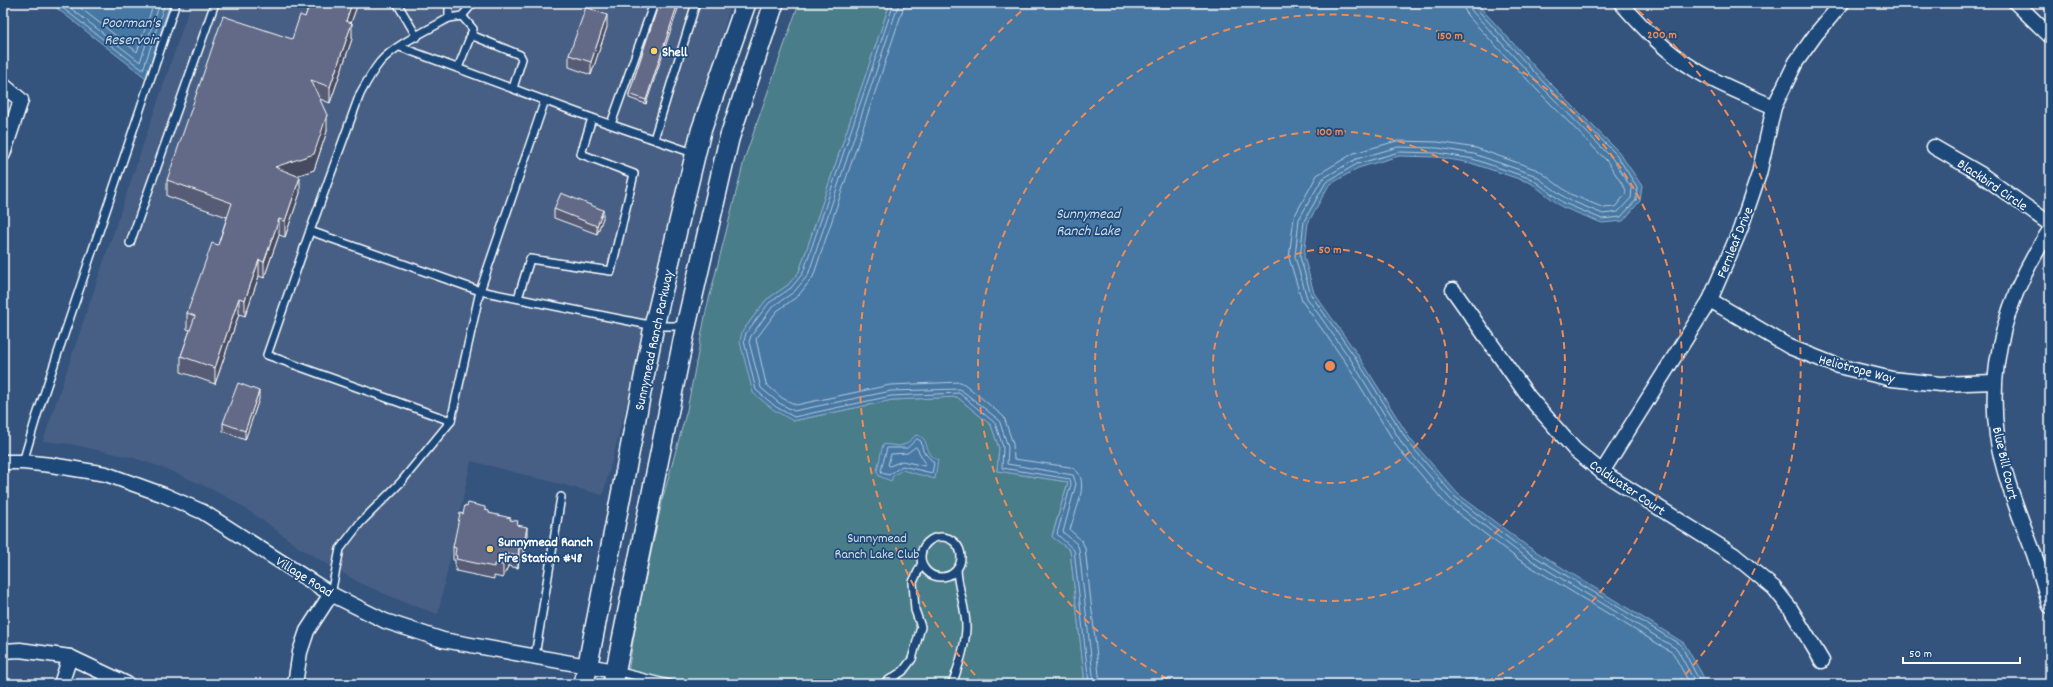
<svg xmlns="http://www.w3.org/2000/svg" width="2053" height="687" viewBox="0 0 2053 687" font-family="Dekko,sans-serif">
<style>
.built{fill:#465e84}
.green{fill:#4a7d8a;stroke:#a4bec4}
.water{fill:#4778a4;stroke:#91aec8}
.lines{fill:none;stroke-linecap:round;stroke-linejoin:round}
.shore{stroke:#b5c9db;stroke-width:1}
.service-casing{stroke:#fff;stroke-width:10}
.minor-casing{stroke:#fff;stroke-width:17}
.secondary-casing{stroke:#fff;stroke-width:22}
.service{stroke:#1f4a7a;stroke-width:7}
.minor{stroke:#1f4a7a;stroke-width:14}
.secondary{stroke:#1f4a7a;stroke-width:19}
.wall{fill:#565c74;stroke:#fff}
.shaded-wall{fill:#464b5e;stroke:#fff}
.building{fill:#646b87;stroke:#fff}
.ring{fill:none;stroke:#ef8b55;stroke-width:2;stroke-dasharray:7 5}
.poi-dot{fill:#ffd166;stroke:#1f4a7a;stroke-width:1.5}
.labels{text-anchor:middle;stroke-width:3.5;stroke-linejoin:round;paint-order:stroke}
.poi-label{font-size:14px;font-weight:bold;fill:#fff;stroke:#1f4a7a;text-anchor:start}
.street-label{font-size:14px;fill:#fff;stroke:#1f4a7a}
.park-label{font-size:14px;fill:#d2dee2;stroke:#1f4a7a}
.water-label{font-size:15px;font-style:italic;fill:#d1dde8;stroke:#1f4a7a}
.centre{fill:#ef8b55;stroke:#1f4a7a;stroke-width:2}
.ring-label{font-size:12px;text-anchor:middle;font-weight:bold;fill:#ef8b55;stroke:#1f4a7a;stroke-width:3.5;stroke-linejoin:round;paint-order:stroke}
</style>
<rect width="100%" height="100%" fill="#34547e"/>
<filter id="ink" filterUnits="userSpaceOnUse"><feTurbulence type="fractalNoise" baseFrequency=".025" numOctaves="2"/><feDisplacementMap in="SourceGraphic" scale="8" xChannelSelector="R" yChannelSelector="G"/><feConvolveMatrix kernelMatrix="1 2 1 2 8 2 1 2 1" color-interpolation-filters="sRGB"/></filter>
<g filter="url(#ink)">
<path class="built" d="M191 3H728L730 6 603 495 471 461 438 614 406 603 362 584 298 547 267 523 229 498 194 481 163 468 134 458 70 444 43 441Z"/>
<path class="green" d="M799 3H890L799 272 788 285 766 300 742 332 793 421 892 400 957 397 991 425 999 448 997 471 1068 482 1052 536 1070 550 1085 684H626L637 618 663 497 687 410 706 311 745 157Z"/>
<g class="water">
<path d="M50 3H170L146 78Z"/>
<path d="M890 3H1476L1548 81 1619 152 1642 186 1640 201 1623 221 1602 223 1562 207 1531 183 1471 163 1437 157 1399 156 1358 168 1329 185 1308 223 1304 256 1314 293 1358 355 1411 440 1458 494 1527 546 1684 643 1706 681 1705 684H1085L1070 550 1052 537 1068 482 997 471 999 448 991 425 957 397 892 400 793 421 774 410 753 393 740 342 742 332 766 300 788 285 799 272Z"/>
<path d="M916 435C931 437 922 453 938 460L935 479 902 470 893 476 891 481 879 476 877 471 883 444 899 446 906 444Z"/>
</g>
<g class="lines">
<g class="shore">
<path d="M56 3 143 70 165 3"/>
<path d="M64 3 140 62 160 3"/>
<path d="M74 3 137 52 154 3"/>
<path d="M894 3 803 273 791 288 769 303 746 333 744 341 756 390 776 407 794 417 891 396 959 393 995 423 1003 447 1002 468 1070 479 1071 484 1057 534 1074 550 1089 684"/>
<path d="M899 3 808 275 794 292 773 306 751 336 749 342 761 388 779 403 794 411 891 391 960 389 999 420 1008 447 1007 464 1073 475 1076 484 1063 532 1077 544 1079 549 1094 684"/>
<path d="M905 3 813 277 798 296 777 311 756 339 766 384 782 398 796 405 890 385 961 382 967 386 1004 417 1013 444 1014 459 1070 467C1094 475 1074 513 1070 530L1082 541 1085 548 1100 684"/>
<path d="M1462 3 1467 15 1538 91 1607 161 1626 190 1625 195 1615 207 1604 208 1570 194 1538 170 1476 148 1438 142 1397 141 1354 153 1317 175 1294 217 1289 258 1302 301 1346 363 1398 448 1447 505 1518 559 1673 653 1690 684"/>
<path d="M1468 3 1471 10 1542 87 1612 158 1632 189 1631 198 1618 212 1603 214 1567 199 1534 175 1474 154 1438 148 1398 147 1356 159 1322 179 1299 219 1295 257 1307 298 1351 360 1403 445 1452 501 1521 554 1677 649 1696 684"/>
<path d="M1473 3 1475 7 1545 84 1616 154 1637 187 1636 200 1621 217 1602 219 1564 203 1532 179 1473 159 1438 153 1399 152 1357 164 1326 182 1304 221 1300 257 1311 295 1355 357 1408 442 1455 497 1524 550 1681 645 1701 684"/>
<path d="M917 439 921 441 923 451 934 463 932 473 902 466 889 475 882 473 881 470 887 448H907Z"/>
<path d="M916 447 926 464 925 466 902 461 890 466 888 465 891 454 907 453Z"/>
</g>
<g class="service-casing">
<g id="service">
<path d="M397 3 417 37"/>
<path d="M449 3V18L462 16 473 3"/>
<path d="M462 16 473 29 471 35 520 55 522 59 513 88"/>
<path d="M449 18C428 30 396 44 380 62 372 72 366 83 360 94L310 231 480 291 654 326H685"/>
<path d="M400 47 592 118 696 154"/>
<path d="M458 68 471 35"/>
<path d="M611 124 654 3"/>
<path d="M654 139 696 3"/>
<path d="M310 231 267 355 451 421 480 291 545 100"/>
<path d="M130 243 215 3"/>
<path d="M518 298 530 259 611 271 634 174 581 154 592 118"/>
<path d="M23 462 37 415 176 3"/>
<circle cx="941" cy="557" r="20"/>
<path d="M331 594 340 549 360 523 401 482 451 421"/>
<path d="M535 656 561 497"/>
<path d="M616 671 669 684"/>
<path d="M883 684 903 671 912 659 921 627 915 610 913 582 922 563"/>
<path d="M952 684C959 666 965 648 966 629 967 611 958 590 957 570"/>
</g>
</g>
<g class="minor-casing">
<g id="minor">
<path d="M1621 3C1643 28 1666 52 1694 69 1719 85 1747 95 1774 107"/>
<path d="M2016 3 2050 36"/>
<path d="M3 85 21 100 3 154"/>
<path d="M1934 147 1979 173 2050 224"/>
<path d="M2050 230C2008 293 1987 360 1997 436 2003 476 2020 516 2034 554 2040 571 2045 589 2050 606"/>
<path d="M1453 290 1528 396 1575 450 1602 472 1734 555 1774 588 1790 608 1822 661"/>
<path d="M1710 300 1790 347 1838 366 1892 379 1940 384 1994 382"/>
<path d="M3 462H23L51 465 106 474 164 495 203 512 331 594 385 621 443 640 615 671"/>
<path d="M1602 472 1710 300 1740 230 1759 174 1774 107 1796 62 1816 34 1842 3"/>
<path d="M3 651 20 650 70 657 127 684"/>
<path d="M61 684 70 657"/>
<path d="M295 684 300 652 307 631 331 594"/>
</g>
</g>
<g class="secondary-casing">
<g id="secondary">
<path d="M584 684 654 326 701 131 746 3"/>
<path d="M613 684 686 326 729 139 774 3"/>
</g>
</g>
<use href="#service" class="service"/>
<use href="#minor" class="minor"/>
<use href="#secondary" class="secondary"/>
</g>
<g class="wall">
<path d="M310 3H358L351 23 352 39 330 103 320 99 327 131 314 170 298 175 300 193 285 237 279 235 264 278 259 276 245 316 239 314 215 384 181 372V356L190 330 187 329V313L218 245 227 217 167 196V180L292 39 305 17Z"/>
<path d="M659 3 646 104 629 98V94Z"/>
<path d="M607 27 591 75 569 67V55Z"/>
<path d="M554 209 603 218 597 234 554 218Z"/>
<path d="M259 399 245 440 223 431V423Z"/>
<path d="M467 506 485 510 489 513 511 520 518 525 527 539 523 561 519 560 518 568 508 566 503 578 494 576V579L456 571V568L455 567V560H453V547L463 514Z"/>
</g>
<g class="shaded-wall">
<path d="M352 3H358L346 37V21Z"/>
<path d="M678 3H680L646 104V100Z"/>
<path d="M607 15V27L591 75V62Z"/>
<path d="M352 23V39L330 103V87Z"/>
<path d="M327 115V131L314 170 275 183V167Z"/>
<path d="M300 177V193L285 237V221Z"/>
<path d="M603 210V218L597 234V226Z"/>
<path d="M279 219V235L264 278V262Z"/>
<path d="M259 260V276L245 316V300Z"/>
<path d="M239 298V314L215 384V368Z"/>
<path d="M259 391V399L245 440V431Z"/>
<path d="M527 527V539L523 561V549Z"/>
<path d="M519 548V560L518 568V555Z"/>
<path d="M508 553V566L503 578V565Z"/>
</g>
<g class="building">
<path d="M310 3H352L346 21 352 23 330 87 311 80 327 115 314 154 275 167 300 177 285 221 279 219 264 262 259 260 245 300 239 298 215 368 181 356 195 316 187 313 212 243 218 245 232 203 167 180 223 16 292 39 300 15 305 17Z"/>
<path d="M659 3H678L646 100 629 94Z"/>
<path d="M586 7 607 15 591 62 569 55Z"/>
<path d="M561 193 603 210 597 226 554 209Z"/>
<path d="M238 383 259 391 245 431 223 423Z"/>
<path d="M468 503 485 507V510L489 511V513L511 518 510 520 518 521 517 525 527 527 523 549 519 548 518 555 508 553 503 565 494 564V567L456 559 457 556 455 555 456 548 453 547 460 513 463 514 465 505 467 506Z"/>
</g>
</g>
<g class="ring">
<circle cx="1330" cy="366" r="117"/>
<circle cx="1330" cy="366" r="235"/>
<path d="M1178 684A352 352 0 1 1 1482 684"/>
<path d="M983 684A470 470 0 0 1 1031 3M1629 3A470 470 0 0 1 1677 684"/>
</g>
<g class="poi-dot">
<circle cx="654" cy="51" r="4"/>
<circle cx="490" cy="549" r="4"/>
</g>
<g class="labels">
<g class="poi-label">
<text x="662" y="56">Shell</text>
<text x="498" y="546">Sunnymead Ranch<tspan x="498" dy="16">Fire Station #48</tspan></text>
</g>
<g class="street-label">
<text transform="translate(1993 184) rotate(34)" y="5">Blackbird Circle</text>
<text transform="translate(1734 242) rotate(-68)" y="5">Fernleaf Drive</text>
<text transform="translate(653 340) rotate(-78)" y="5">Sunnymead Ranch Parkway</text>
<text transform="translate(1857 368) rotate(15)" y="5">Heliotrope Way</text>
<text transform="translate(2006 463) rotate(77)" y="5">Blue Bill Court</text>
<text transform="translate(1628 487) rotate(34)" y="5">Coldwater Court</text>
<text transform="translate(305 576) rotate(32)" y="5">Village Road</text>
</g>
<g class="park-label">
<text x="877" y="542">Sunnymead<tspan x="877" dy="16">Ranch Lake Club</tspan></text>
</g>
<g class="water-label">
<text x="131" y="27">Poorman's<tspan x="131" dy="17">Reservoir</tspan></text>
<text x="1088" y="218">Sunnymead<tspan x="1088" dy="17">Ranch Lake</tspan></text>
</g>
</g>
<circle cx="1330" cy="366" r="6" class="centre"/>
<g class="ring-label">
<text x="1662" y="38">200 m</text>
<text x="1450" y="39">150 m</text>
<text x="1330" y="135">100 m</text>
<text x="1330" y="253">50 m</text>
</g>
<rect width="2053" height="687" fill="none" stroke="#1f4a7a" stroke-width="16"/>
<rect x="8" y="8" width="2037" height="671" fill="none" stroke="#fff" stroke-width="1.5" filter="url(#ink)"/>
<path d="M1903 657v6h117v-6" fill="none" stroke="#ffffff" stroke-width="2"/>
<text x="1909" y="657" font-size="12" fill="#ffffff" stroke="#1f4a7a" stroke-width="3" paint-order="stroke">50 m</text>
</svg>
